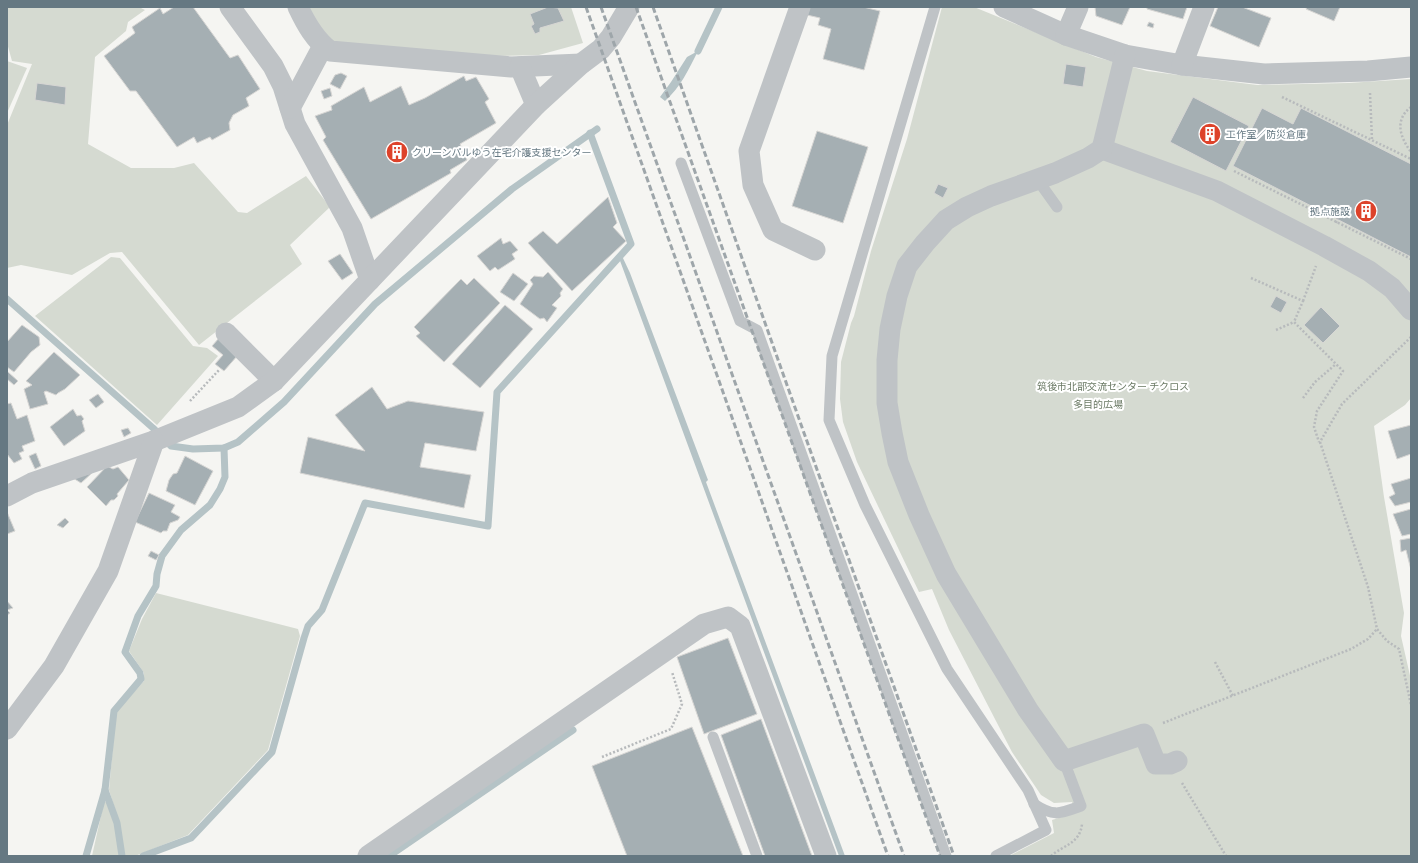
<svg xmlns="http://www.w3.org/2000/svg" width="1418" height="863" viewBox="0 0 1418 863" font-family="'Titillium Web','Noto Sans JP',sans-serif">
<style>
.green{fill:#d5dad1}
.water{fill:#b5c3c6}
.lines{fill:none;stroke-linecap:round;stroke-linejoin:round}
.stream{stroke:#b5c3c6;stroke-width:7}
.building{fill:#a5afb3;stroke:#d7d6d4}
.path{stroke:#b7babc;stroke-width:2.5;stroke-dasharray:2 2;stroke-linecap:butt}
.lane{stroke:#bfc3c6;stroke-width:11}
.street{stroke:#bfc3c6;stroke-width:21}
.rail{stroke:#9ea6aa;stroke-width:3;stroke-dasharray:6 3;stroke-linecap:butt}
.labels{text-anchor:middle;stroke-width:4;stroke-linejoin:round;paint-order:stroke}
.poi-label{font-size:10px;fill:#657882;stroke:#fff;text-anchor:start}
.park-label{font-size:10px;fill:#6a7964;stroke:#fff}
</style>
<rect width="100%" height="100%" fill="#f5f5f2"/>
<g class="green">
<path d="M9 7H139L145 10 128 22 126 31 95 57 88 144 131 168H174L194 163 238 212 247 213 306 176 330 207 290 245 302 264 199 345 122 252 110 253 72 275 21 265 7 268V125L32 64 12 61 7 43V9Z"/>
<path d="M304 7H571L583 43 539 55 494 56 335 45Z"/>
<path d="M942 7H974L1096 57 1147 71 1257 85 1348 83 1411 79V398L1405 405 1374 426 1384 497 1404 613 1401 636 1411 680V856H1009L1054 833 1052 820 1075 813 1072 802 1054 803 1041 795 1012 752 949 630 932 589 919 592 857 462 843 422 840 399 841 362 851 323 854 316 871 251 907 139Z"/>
<path d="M7 61 27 68 7 113Z"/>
<path d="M111 257 120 258 193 346 207 348 218 356 157 425 35 316Z"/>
<path d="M156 593 298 629 300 636 268 750 188 835 135 856H124L120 825 109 790 116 712 144 681V673L129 651 142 619Z"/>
<path d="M108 801 115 824 119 856H92L104 802Z"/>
</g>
<g class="water">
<path d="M698 51C689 69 680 88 665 101L660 97 671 82 687 57Z"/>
<path d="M622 256 630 273 708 480 706 482 845 856H839L619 258Z"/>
</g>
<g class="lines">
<g class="stream">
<path d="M698 51 719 7"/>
<path d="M7 299 153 428 171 446 193 449 224 448 238 442 284 402 375 304 512 189 597 129"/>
<path d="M105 790 117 823 122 856"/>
<path d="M86 856 105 790 114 711 141 679 140 673 125 652 138 616 156 586 157 574 162 556 181 530 210 505 220 489 225 477 224 448"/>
<path d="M143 856 191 838 272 752 304 638 308 626 322 610 365 503 488 526 497 392 631 244 590 133"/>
<path d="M389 856 573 730"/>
</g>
</g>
<g class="building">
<path d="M174 7H193L230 58 238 55 260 89 246 98 249 106 233 115 229 123 230 130 212 140 210 137 197 143 194 137 177 147 136 91H130L104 56 135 33 132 27 160 8 163 14Z"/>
<path d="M548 7 558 8 564 21 540 28V32L535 34 531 26 534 24 530 14Z"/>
<path d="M809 7H863L880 11 864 70 823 59 831 29 818 25 820 18 807 15Z"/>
<path d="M1095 7H1130L1122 25 1096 16Z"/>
<path d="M1147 7H1187L1183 19 1147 9Z"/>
<path d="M1218 7H1242L1271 18 1259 47 1210 26Z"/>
<path d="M1307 7H1340L1334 21 1306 9Z"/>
<path d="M1149 22 1154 24 1153 28 1147 26Z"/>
<path d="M1066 64 1086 67 1083 87 1063 84Z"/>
<path d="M341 73 347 76 340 89 330 84 335 75Z"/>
<path d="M464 76 466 81 476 77 489 99 485 102 496 123 460 144 467 160 450 170 451 173 371 219 323 140 326 137 315 116 332 110 331 106 364 87 370 102 401 86 409 105 425 98Z"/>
<path d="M37 83 66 87 65 105 35 100Z"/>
<path d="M330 88 332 96 324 99 321 91Z"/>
<path d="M1193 97 1249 126 1226 171 1170 142Z"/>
<path d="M1262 108 1293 124 1301 108 1411 164V257L1233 166Z"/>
<path d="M817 131 868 147 843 223 792 206Z"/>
<path d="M938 184 948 188 943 198 934 193Z"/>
<path d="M608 197 617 223 613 227 626 241 572 291 528 243 543 231 557 244Z"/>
<path d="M501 238 503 244 510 241 518 250 512 254 515 259 498 270 495 267 490 271 477 256Z"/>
<path d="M340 254 353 273 342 280 328 261Z"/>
<path d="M548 272 563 289 560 293 561 296 552 305 557 308 547 322 544 318 540 319 520 304 533 284 530 280 534 276 543 277Z"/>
<path d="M513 273 528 284 514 301 500 292Z"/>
<path d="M474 278 500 303 444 362 416 336 420 333 414 327 461 279 467 285Z"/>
<path d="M1276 296 1287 302 1281 313 1270 307Z"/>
<path d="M505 305 533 329 480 388 452 364Z"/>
<path d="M1321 307 1340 326 1323 343 1304 325Z"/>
<path d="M22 325 39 337 40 345 31 352 14 372 7 367V342Z"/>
<path d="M219 338 238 355 224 371 215 364 223 355 212 346Z"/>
<path d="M54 352 80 375 65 389 58 393 56 395 46 391 44 392 48 404 30 409 24 389 32 385 26 381Z"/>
<path d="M8 372 18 381 14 385 7 379V373Z"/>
<path d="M372 387 387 409 408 401 484 412 476 451 425 443 420 467 471 475 464 508 300 473 308 437 365 451 335 415Z"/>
<path d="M98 394 104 402 96 408 89 400Z"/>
<path d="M11 403 17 419 27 415 35 441 22 446 24 451 19 453 22 459 14 463 7 454V404Z"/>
<path d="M73 409 77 416 81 415 84 419 82 421 85 431 64 446 50 427Z"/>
<path d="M1411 425V454L1397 459 1388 431Z"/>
<path d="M128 428 131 433 124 437 121 430Z"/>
<path d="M36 453 41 466 35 469 29 456Z"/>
<path d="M185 456 213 471 195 505 166 491 169 480 173 474 177 473Z"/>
<path d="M107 466 113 469 118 467 129 480 117 494 118 496 114 500H111L106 506 87 487Z"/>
<path d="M92 473 81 483 73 478Z"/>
<path d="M1411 478V502L1395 506 1389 497 1395 494 1391 484Z"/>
<path d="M149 493 175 505 171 512 180 517 178 520 170 523 167 531H163L161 533 135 522Z"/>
<path d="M1411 509V534L1402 536 1393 514Z"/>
<path d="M7 512 15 531 7 534Z"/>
<path d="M65 518 69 522 63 528 57 525Z"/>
<path d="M1411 538V570L1406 550 1401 552 1400 540Z"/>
<path d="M151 551 159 555 156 560 148 556Z"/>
<path d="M7 601 13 608 7 610 10 613 7 615Z"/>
<path d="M728 638 757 714 704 734 677 657Z"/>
<path d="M761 719 812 856H765L721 735Z"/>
<path d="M692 727 743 856H627L592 766Z"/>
</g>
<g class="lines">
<g class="path">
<path d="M1370 93 1372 140"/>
<path d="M1282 97 1411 159"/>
<path d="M1411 107C1394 120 1400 137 1411 152"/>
<path d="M1234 171 1411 259"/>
<path d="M1336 223 1338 218"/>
<path d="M1251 278 1303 301 1294 322 1343 371 1317 411 1314 427 1319 442"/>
<path d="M1303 301 1316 266"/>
<path d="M1276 330 1294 322"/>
<path d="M1411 337 1342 404 1320 442 1368 587 1377 629 1387 641 1399 649 1411 705"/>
<path d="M1303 398 1315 382 1336 364"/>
<path d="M190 401 219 370"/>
<path d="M1215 662 1233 696"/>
<path d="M1163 723 1351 649 1368 639 1377 629"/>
<path d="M602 757 671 729 682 704 672 672"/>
<path d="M1182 783 1226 856"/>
<path d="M1051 856C1063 845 1080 844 1082 824"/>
</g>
<g class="lane">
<path d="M935 7 832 356 829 420 865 505 947 669 1028 790 1046 830 996 856"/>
<path d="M681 163 740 321 757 330 946 856"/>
<path d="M1037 179 1057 207"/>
<path d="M713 737 757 856"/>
<path d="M1034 804C1054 817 1059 814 1081 806L1064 761"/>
</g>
<g class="street">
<path d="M230 7 273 66 283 86 295 124 352 228 370 280"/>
<path d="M298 7C306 24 315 40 330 51L511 67 581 64"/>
<path d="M800 7 749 151 753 185 773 230 815 250"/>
<path d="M1004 7 1066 35 1125 55 1182 65 1264 74 1368 71 1411 67"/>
<path d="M1066 35 1078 7"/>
<path d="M1125 55 1102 149 1217 191 1324 246 1369 271 1392 288 1411 310"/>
<path d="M1182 65 1204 7"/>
<path d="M520 67 536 105"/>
<path d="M290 108 323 46"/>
<path d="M1102 149 1088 158 1055 173 991 196 967 207 946 220 925 243 907 266 897 296 890 329 887 360V403L892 433 898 462 919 515 946 574 1028 710 1064 761 1144 734 1156 764H1170L1177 761"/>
<path d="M226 333 274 381"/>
<path d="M7 496 32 483 154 441 238 407 274 381 536 105 581 64 601 49 611 37 629 7"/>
<path d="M7 729 54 666 108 571 154 441"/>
<path d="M368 856 704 624 728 617 740 626 826 856"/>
</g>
<g class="rail">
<path d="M586 7 888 856"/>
<path d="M601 7 904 856"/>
<path d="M636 7 940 856"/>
<path d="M653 7 954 856"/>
</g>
</g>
<defs>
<g id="building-disc" transform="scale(1.15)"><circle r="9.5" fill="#dd422a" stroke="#fff"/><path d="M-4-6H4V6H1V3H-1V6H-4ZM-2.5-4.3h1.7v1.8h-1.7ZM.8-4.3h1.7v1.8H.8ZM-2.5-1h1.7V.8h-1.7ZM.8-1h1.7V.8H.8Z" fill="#fff"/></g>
</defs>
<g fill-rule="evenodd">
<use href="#building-disc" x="1210" y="134"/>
<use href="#building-disc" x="397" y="152"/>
<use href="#building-disc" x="1366" y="211"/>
</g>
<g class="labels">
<g class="poi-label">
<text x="1226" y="138">工作室／防災倉庫</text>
<text x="412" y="156">クリーンパルゆう在宅介護支援センター</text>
<text x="1350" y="215" text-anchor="end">拠点施設</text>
</g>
<g class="park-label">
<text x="1113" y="390">筑後市北部交流センター チクロス</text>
<text x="1098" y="408">多目的広場</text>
</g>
</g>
<rect width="1418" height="863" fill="none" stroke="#657882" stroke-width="16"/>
</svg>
